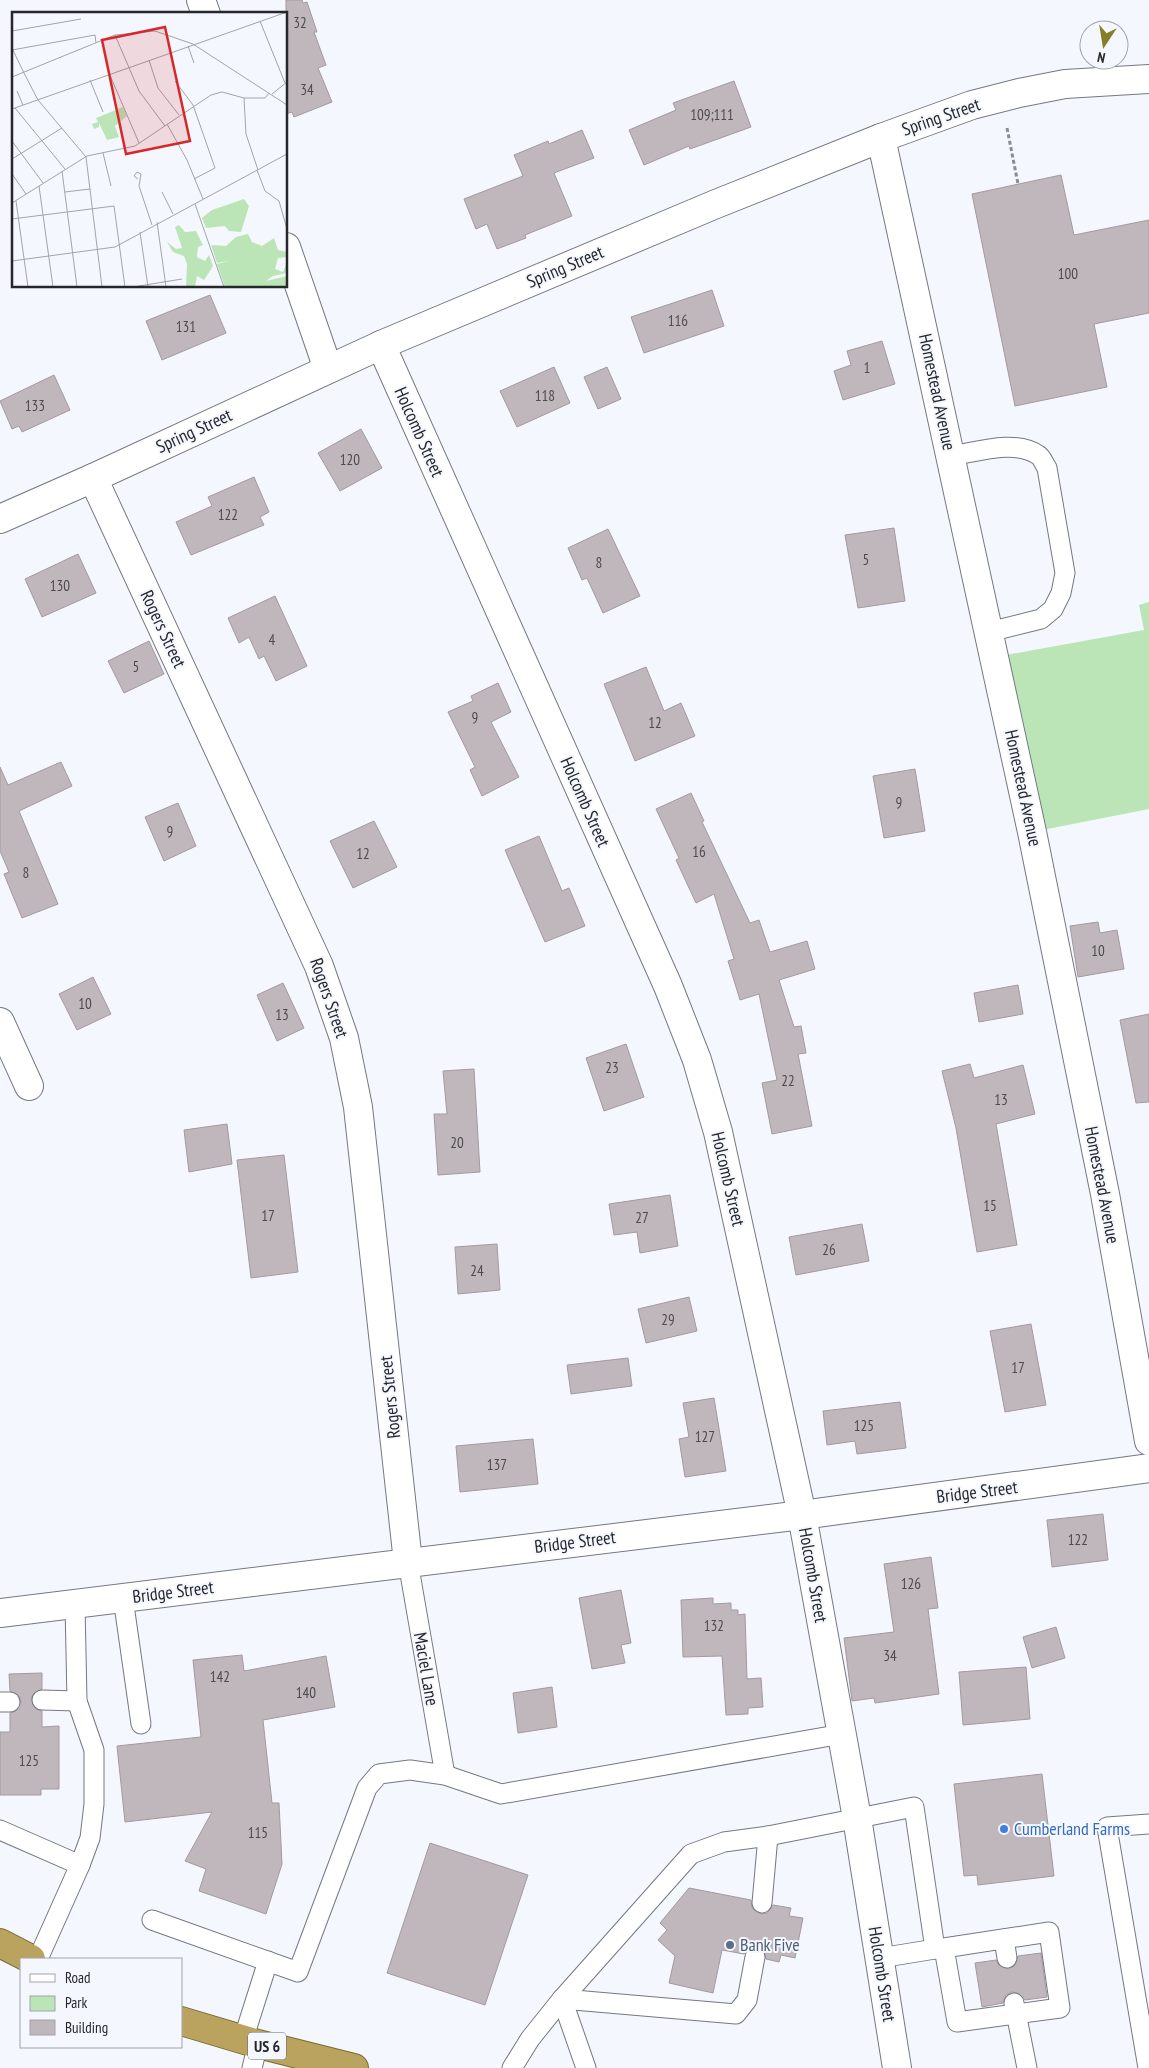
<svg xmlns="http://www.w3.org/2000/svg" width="1149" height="2068" viewBox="0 0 1149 2068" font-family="'PT Sans Narrow',sans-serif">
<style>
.green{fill:#bbe5b7}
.building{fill:#c0b7bc;stroke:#a39a9f}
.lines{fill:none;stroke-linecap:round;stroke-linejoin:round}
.service-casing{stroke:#747880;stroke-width:21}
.minor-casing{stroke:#747880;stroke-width:30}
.trunk-casing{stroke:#7a6932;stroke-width:30}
.path{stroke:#898c91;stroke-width:3;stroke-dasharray:4 2.5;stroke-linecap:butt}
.service{stroke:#fff;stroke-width:19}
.minor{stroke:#fff;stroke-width:28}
.trunk{stroke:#baa35f;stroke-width:28}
.shop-dot{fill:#3f7fe0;stroke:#f4f7fe;stroke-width:2}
.service-dot{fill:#5c6f8a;stroke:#f4f7fe;stroke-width:2}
.labels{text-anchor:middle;stroke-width:4;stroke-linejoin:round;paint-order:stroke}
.number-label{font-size:15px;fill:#4c4b4e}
.shield{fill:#f4f7fe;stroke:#63656a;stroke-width:1}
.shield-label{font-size:16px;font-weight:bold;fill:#25272a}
.street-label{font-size:18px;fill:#25272a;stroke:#f4f7fe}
.shop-label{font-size:18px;fill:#366cbe;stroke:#f4f7fe;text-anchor:start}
.service-label{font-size:18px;fill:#4e5e75;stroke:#f4f7fe;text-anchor:start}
.inset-road{fill:none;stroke:#a1a4a9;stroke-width:1}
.view{fill:#d62828;fill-opacity:0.15;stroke:#d62828;stroke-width:2.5}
.inset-edge{fill:none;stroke:#25272a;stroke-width:2.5}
</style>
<rect width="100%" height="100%" fill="#f4f7fe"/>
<path class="green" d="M1149 602V809L1032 832 995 657 1144 630 1139 605Z"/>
<g class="building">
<path d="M286 0H302L303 3 307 2 317 32H314L326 65 318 68 332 102 294 117 292 112 286 114Z"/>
<path d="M734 81 751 127 690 149 689 146 644 165 629 130 676 110 673 103Z"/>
<path d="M582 130 594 158 554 173 572 216 525 235 526 238 497 249 487 224 476 229 464 199 523 176 514 155 548 141 549 144Z"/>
<path d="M1061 175 1074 235 1149 220V313L1094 324 1107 387 1015 406 972 194Z"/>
<path d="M712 290 724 326 644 353 631 317Z"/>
<path d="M210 295 226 333 162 360 146 321Z"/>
<path d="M882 341 895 384 843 400 834 371 851 365 847 351Z"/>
<path d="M554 367 570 403 517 427 500 391Z"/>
<path d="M607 367 621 399 598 409 584 377Z"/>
<path d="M54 375 70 410 22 432 19 426 12 429 0 401Z"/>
<path d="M361 429 382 468 340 491 318 453Z"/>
<path d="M254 477 269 512 260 517 264 525 191 555 176 522 212 506 208 497Z"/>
<path d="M894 528 905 601 858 608 845 535Z"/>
<path d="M608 529 640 596 603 613 587 578 582 580 568 548Z"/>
<path d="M78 554 96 593 42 617 25 579Z"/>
<path d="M275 596 307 666 276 681 264 656 259 659 249 637 239 643 228 618Z"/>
<path d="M149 641 164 674 124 693 108 661Z"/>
<path d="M646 667 664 711 681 703 695 736 635 761 604 684Z"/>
<path d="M498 683 511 712 491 722 519 777 482 796 470 770 475 767 448 712 473 701 471 696Z"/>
<path d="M61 762 72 786 19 811 58 904 22 918 4 874 9 872 0 851V767L8 785Z"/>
<path d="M915 769 925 831 884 838 873 776Z"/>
<path d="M691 793 704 821 702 822 750 923 759 920 770 952 807 941 815 969 779 980 794 1027 801 1026 806 1053 798 1054 812 1126 772 1134 762 1083 777 1080 759 994 740 1000 728 961 734 959 714 894 696 903 676 860 679 858 656 809Z"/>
<path d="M178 803 196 846 164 861 145 817Z"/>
<path d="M374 821 397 867 353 888 330 841Z"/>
<path d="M539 836 562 891 569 888 585 926 545 942 505 850Z"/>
<path d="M1098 922 1100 933 1117 930 1124 969 1078 977 1070 926Z"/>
<path d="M93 977 111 1014 77 1030 59 994Z"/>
<path d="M283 983 304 1028 277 1041 257 995Z"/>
<path d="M1018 985 1023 1014 979 1022 974 993Z"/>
<path d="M1149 1014V1102L1136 1103 1120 1020Z"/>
<path d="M626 1044 644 1097 604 1111 586 1058Z"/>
<path d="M970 1064 974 1078 1023 1065 1035 1114 996 1124 1017 1245 977 1252 956 1128 942 1071Z"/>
<path d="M474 1069 480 1172 438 1175 434 1114H447L443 1071Z"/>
<path d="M227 1124 232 1164 189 1172 184 1130Z"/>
<path d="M284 1155 298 1272 251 1278 237 1160Z"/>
<path d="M670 1195 678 1246 640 1253 637 1232 614 1235 609 1204Z"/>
<path d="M862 1224 869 1261 796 1275 789 1237Z"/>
<path d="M497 1244 500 1290 458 1294 455 1247Z"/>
<path d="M689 1297 697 1331 646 1343 638 1309Z"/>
<path d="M1031 1324 1046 1405 1005 1412 990 1331Z"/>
<path d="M628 1358 632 1386 571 1394 567 1365Z"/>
<path d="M714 1398 726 1471 685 1477 679 1439 689 1437 683 1403Z"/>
<path d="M900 1402 906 1448 857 1454 855 1441 827 1445 823 1411Z"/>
<path d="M533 1439 538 1484 460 1492 456 1446Z"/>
<path d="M1103 1514 1108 1560 1052 1567 1047 1520Z"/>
<path d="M931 1557 938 1608 928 1609 939 1694 875 1703 874 1698 852 1701 844 1638 894 1632 884 1564Z"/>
<path d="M621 1590 631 1643 621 1645 625 1663 592 1669 579 1598Z"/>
<path d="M713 1598V1604L731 1603V1610H738V1615L745 1614 747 1679 761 1678 763 1707 748 1708V1714L726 1715 722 1656 683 1657 681 1600Z"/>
<path d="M1056 1627 1065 1658 1032 1668 1023 1637Z"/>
<path d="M242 1655 244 1671 326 1656 335 1707 263 1720 272 1803H279L282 1864 266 1914 199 1891 206 1869 185 1861 212 1812 125 1822 117 1746 201 1737 193 1660Z"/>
<path d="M1026 1667 1030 1719 963 1725 959 1672Z"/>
<path d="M42 1673V1689L33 1694 31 1700 36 1709 42 1711V1727L59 1726V1789H41V1795H0V1732H10V1713L16 1711 21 1702 19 1696 10 1691 9 1674Z"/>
<path d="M552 1687 557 1727 518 1733 513 1693Z"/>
<path d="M1042 1774 1054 1876 978 1885 977 1875 964 1876 954 1784Z"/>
<path d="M430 1843 528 1875 485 2005 387 1973Z"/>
<path d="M689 1888 751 1900 752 1908 761 1914 767 1913 773 1905 791 1908 789 1916 803 1918 795 1958 781 1955 779 1962 766 1959 763 1949 757 1946 751 1947 744 1954 722 1950 713 1993 669 1983 675 1956 658 1940 667 1930 660 1923Z"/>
<path d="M1041 1953 1047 1997 1025 2000 1018 1993 1012 1992 1006 1995 1003 2003 982 2007 975 1963 996 1960 999 1965 1008 1969 1014 1966 1018 1956Z"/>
</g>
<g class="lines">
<g class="service-casing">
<g id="service">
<path d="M951 456C977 452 1015 439 1038 455 1042 457 1044 464 1047 468L1065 573 1061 593 1053 609 1041 619 989 632"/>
<path d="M408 1562 445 1775"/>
<path d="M123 1598 141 1724"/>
<path d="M75 1604 77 1701 94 1750V1804L90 1838 80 1865"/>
<path d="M42 1700 77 1701"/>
<path d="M0 1702H10"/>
<path d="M0 1830 80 1865 38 1959"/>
<path d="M762 1903 768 1836"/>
<path d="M152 1920 298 1972 367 1788 379 1774 410 1770 445 1775 501 1794 842 1734"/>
<path d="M1004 1939 1007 1958"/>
<path d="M935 1949 944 1948 1049 1932 1060 2008 957 2022 944 1948"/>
<path d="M562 1999 736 2014 747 2000 755 1957"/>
<path d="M562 1999 586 2068"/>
<path d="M1014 2003 1027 2068"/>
<path d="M243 2040 268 1961"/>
<path d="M252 2068 258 2044"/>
<path d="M512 2068 530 2039 562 1999 691 1854 724 1842 768 1836 914 1807 935 1949 880 1958"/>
<path d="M1148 2068 1107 1827 1149 1824"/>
</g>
</g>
<g class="minor-casing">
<g id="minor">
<path d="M201 0 206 14"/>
<path d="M881 138 1032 832 1105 1194 1149 1441"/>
<path d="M286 247 328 369"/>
<path d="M381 345 668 986 697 1060 718 1132 802 1515 857 1818 897 2068"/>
<path d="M93 478 319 966 344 1038 358 1107 408 1562"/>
<path d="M0 519 93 478 381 345 716 204 881 138 972 105 1019 93 1065 84 1149 79"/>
<path d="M0 1022 29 1086"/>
<path d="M0 1613 802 1515 1149 1468"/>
</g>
</g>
<g class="trunk-casing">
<g id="trunk">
<path d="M0 1943 31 1959"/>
<path d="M181 2021 258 2044 354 2068"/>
</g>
</g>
<path class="path" d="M1007 128 1018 184"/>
<use href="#service" class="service"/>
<use href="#minor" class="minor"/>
<use href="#trunk" class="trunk"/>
</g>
<circle class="shop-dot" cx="1004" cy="1829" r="5"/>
<circle class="service-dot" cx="730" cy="1945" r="5"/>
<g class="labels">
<g class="number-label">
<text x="300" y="28">32</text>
<text x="307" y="95">34</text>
<text x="712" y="120">109;111</text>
<text x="1068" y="279">100</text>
<text x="678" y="326">116</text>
<text x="186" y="332">131</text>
<text x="867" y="373">1</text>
<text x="545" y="401">118</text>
<text x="35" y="411">133</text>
<text x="350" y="465">120</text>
<text x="228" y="520">122</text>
<text x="866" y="565">5</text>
<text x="599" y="568">8</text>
<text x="60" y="591">130</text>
<text x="272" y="645">4</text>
<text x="136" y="672">5</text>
<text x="475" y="723">9</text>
<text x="655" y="728">12</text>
<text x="899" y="808">9</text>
<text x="170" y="837">9</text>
<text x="699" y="857">16</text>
<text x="363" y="859">12</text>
<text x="26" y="878">8</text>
<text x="1098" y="956">10</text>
<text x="85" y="1009">10</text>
<text x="282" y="1020">13</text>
<text x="612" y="1073">23</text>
<text x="788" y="1086">22</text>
<text x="1001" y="1105">13</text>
<text x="457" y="1148">20</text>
<text x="990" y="1211">15</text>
<text x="268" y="1221">17</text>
<text x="642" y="1223">27</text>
<text x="829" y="1255">26</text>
<text x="477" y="1276">24</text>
<text x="668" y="1325">29</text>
<text x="1018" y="1373">17</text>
<text x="864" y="1431">125</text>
<text x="705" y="1442">127</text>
<text x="497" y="1470">137</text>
<text x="1078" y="1545">122</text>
<text x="911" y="1589">126</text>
<text x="714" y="1631">132</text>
<text x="890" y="1661">34</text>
<text x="220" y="1682">142</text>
<text x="306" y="1698">140</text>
<text x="29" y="1766">125</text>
<text x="258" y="1838">115</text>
</g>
<rect class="shield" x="248" y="2032.5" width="38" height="27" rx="4"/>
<g class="shield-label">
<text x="267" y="2052">US 6</text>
</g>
<g class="street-label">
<text transform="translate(941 117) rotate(-19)" y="6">Spring Street</text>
<text transform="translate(565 267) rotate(-23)" y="6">Spring Street</text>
<text transform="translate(937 392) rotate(78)" y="6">Homestead Avenue</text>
<text transform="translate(194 431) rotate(-25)" y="6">Spring Street</text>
<text transform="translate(419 432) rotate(66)" y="6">Holcomb Street</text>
<text transform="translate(163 629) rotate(65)" y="6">Rogers Street</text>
<text transform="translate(1023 788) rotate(78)" y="6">Homestead Avenue</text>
<text transform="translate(585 802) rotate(66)" y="6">Holcomb Street</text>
<text transform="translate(329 998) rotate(71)" y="6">Rogers Street</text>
<text transform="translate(728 1179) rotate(77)" y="6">Holcomb Street</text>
<text transform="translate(1102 1185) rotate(79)" y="6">Homestead Avenue</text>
<text transform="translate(390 1397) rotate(-96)" y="6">Rogers Street</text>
<text transform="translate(977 1492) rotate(-7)" y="6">Bridge Street</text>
<text transform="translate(575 1542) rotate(-7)" y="6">Bridge Street</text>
<text transform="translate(813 1575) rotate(80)" y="6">Holcomb Street</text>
<text transform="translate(173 1592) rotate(-7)" y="6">Bridge Street</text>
<text transform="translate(426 1669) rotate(80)" y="6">Maciel Lane</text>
<text transform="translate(882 1974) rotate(81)" y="6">Holcomb Street</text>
</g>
<g class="shop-label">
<text x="1014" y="1835">Cumberland Farms</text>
</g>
<g class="service-label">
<text x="740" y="1951">Bank Five</text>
</g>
</g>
<g transform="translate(12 12)">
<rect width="275" height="275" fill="#f4f7fe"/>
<path d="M111 95 115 104 103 114 107 125 95 128 87 111V115L82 117 80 112 86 110 84 106ZM232 187 237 194 229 220 217 219 213 214 194 216 190 206 200 198ZM167 213 173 220 184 219 191 233 186 235 185 245 193 249 197 243 201 254 192 268 185 264 183 275H174L175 252 172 244 161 240 155 230 164 237 170 236 163 215ZM236 222 240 230 250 234 262 226 266 238 275 240V245L266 246 263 257 271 260 275 250V261L261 264 254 269 275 264V275H213L205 252 216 249 205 251 199 233 214 234 224 225Z" fill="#bbe5b7"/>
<path class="inset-road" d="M248 9 273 71M0 19 69 7M103 23 127 79 153 114M176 34 182 51M0 36 12 61M0 38 83 23 84 31M137 48 146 76 167 103M12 61 26 88 74 145 90 275M97 61 127 131M0 65 103 23 143 19 181 32 275 93M78 68 91 100M163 69 181 93 203 156 182 167M5 79 11 93M260 82 275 70M232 86 234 122 246 158M3 96 53 157M0 97 275 0M155 112 175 148 191 187M0 129 31 171M91 141 99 174M0 147 50 116M245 158 253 179 267 189 275 217M50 159 65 275M0 162 14 182M126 167 122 164 125 160 129 162 127 174 140 213M27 174 41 275M53 180 78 177M150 180 161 202M4 189 16 275M0 191 75 144 123 134 199 83 210 80 232 86H253L257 81M183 192 212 275M0 207 102 194 113 275M145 210 154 275M128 220 136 275M0 249 103 235 275 142M121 275 170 267"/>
<path class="view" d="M153 15 178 129 114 142 90 28Z"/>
<rect width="275" height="275" class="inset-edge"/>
</g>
<rect x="20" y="1958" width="162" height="90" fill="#f4f7fe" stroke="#a1a4a9"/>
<rect x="30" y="1974" width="25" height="8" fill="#ffffff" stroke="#a1a4a9"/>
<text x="65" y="1983" font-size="15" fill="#25272a">Road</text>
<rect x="30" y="1996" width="25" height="15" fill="#bbe5b7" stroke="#a1a4a9"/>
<text x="65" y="2008" font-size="15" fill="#25272a">Park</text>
<rect x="30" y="2020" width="25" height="15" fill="#c0b7bc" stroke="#a1a4a9"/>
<text x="65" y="2033" font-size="15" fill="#25272a">Building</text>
<g transform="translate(1104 45) rotate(192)"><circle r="24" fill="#f4f7fe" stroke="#a1a4a9"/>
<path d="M0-4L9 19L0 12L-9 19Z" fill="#837f26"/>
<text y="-8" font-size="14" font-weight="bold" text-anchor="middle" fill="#25272a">N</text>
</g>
</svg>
